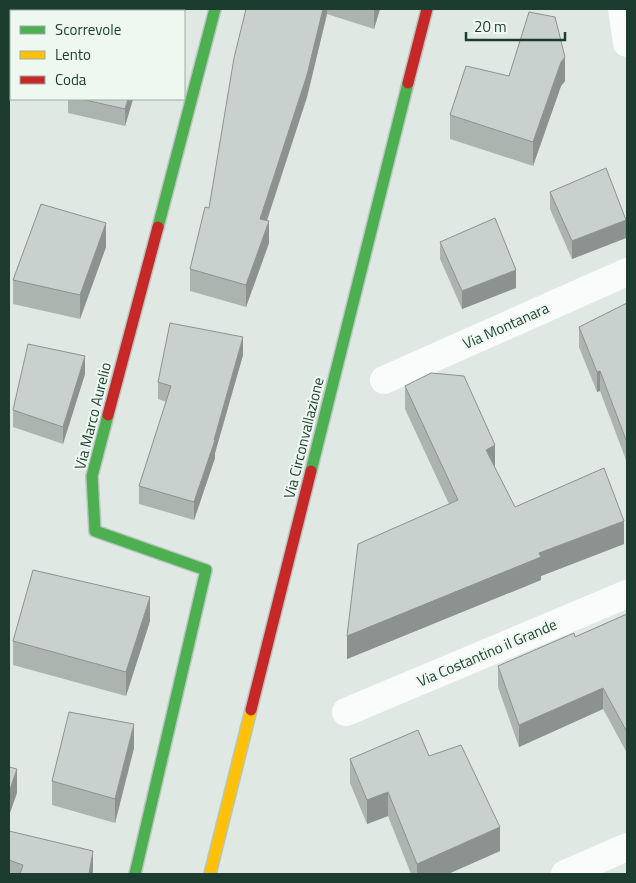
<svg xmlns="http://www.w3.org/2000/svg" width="636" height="883" viewBox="0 0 636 883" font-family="'Titillium Web',sans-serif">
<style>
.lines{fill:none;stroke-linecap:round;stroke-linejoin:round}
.fast-casing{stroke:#b9c5bf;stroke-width:14}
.slow-casing{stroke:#b9c5bf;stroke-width:14}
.jam-casing{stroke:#b9c5bf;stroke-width:14}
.street{stroke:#fafcfb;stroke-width:28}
.fast{stroke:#4caf50;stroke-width:11}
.slow{stroke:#ffc107;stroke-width:11}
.jam{stroke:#c62828;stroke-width:11}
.wall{fill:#acb4b0}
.shaded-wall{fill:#8c9290}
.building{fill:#c8d1cd;stroke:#8c9290}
.labels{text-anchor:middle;stroke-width:4;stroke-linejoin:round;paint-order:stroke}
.street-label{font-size:15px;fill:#1d3c30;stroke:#eef8f1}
</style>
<rect width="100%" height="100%" fill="#e0e8e4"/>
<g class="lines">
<g class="fast-casing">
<g id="fast">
<path d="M158 227 215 9"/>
<path d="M108 415 92 476 95 531 206 570 135 874"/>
<path d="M311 471 408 83"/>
</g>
</g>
<g class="slow-casing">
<path id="slow" d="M210 874 251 710"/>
</g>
<g class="jam-casing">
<g id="jam">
<path d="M408 83 427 9"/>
<path d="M108 415 158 227"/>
<path d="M251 710 311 471"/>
</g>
</g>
<g class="street">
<path d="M622 9 627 43"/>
<path d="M384 380 627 272"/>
<path d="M346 712 627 594"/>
<path d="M565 874 627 847"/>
</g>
<use href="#fast" class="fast"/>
<use href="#slow" class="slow"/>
<use href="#jam" class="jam"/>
</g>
<g class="wall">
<path d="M246 9H380L374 29 327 14 307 97 267 221 269 243 246 307 190 291V269L209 208Z"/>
<path d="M509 76 565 81 561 86 533 166 450 139V115Z"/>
<path d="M68 99H133L125 126 68 113Z"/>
<path d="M550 192 626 238 572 259 550 209Z"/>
<path d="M440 242 516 288 462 309 440 259Z"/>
<path d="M106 247 80 319 13 304V280Z"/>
<path d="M627 303V459L626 460 600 391 597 392 579 347V327Z"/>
<path d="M243 355 215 453V458L194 520 139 504V486L166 402 158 399V382Z"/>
<path d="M85 374 63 444 13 427V410Z"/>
<path d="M405 386 495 468 515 507 624 544 541 576V580L347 659 449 504 405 409Z"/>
<path d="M627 614V753L603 709 519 747 498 687V666L575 637Z"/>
<path d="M150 621 126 696 13 665V641Z"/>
<path d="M134 748 115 823 52 805V781Z"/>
<path d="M429 756 500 851 448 874H411L388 816 367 824 350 783V759Z"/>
<path d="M9 831 93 874H9Z"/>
</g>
<g class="shaded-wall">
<path d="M9 9H26L18 11H11V14H9Z"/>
<path d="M323 9H327V14L307 97 260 241V219Z"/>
<path d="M374 9H380L374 29Z"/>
<path d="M565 57V81L561 86 533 166V142L561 62Z"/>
<path d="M128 99H133L125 126V109Z"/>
<path d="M626 220V238L572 259V241Z"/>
<path d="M269 221V243L246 307V285Z"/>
<path d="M106 223V247L80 319V295Z"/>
<path d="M10 227V245H9V228Z"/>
<path d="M516 270V288L462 309V291Z"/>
<path d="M243 337V355L215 453V458L194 520V502L214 440Z"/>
<path d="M85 356V374L63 444V427Z"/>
<path d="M600 371V391L597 392V372Z"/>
<path d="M627 439V459L626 460V440Z"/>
<path d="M495 445V468L486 450Z"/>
<path d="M624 521V544L541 576V580L347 659V636L539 553Z"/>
<path d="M150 597V621L126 696V672Z"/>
<path d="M603 688V709L519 747V725Z"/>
<path d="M134 724V748L115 823V799Z"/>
<path d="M17 769V793L9 816V792Z"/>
<path d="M388 792V816L367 824V800Z"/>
<path d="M500 827V851L448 874H417V864Z"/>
<path d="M93 851V874H89Z"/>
</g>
<g class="building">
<rect x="89" y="9" width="63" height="2"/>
<path d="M246 9H323L307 75 260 219 269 221 246 285 190 269 205 207 209 208 234 58Z"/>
<path d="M529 12 555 17 565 57 561 62 533 142 450 115 466 66 509 76Z"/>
<path d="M81 99H128L125 109Z"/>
<path d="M606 168 626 220 572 241 550 192Z"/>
<path d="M41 204 106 223 80 295 13 280Z"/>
<path d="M495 218 516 270 462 291 440 242Z"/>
<path d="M627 303V439L626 440 600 371 597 372 579 327Z"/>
<path d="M170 323 243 337 214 440H215L194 502 139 486 171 386 158 382Z"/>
<path d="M28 344 85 356 63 427 13 410Z"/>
<path d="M431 373 464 376 495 445 486 450 515 507 604 468 624 521 539 553 541 557 347 636 358 544 458 500 405 386Z"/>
<path d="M33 570 150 597 126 672 13 641Z"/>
<path d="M627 614V732L603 688 519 725 498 666 574 633 575 637Z"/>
<path d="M69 712 134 724 115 799 52 781Z"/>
<path d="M418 730 429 756 461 745 500 827 417 864 388 792 367 800 350 759Z"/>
<path d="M9 767 17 769 9 792Z"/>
<path d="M9 831 93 851 89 874H20L23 865 9 860Z"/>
</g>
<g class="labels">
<g class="street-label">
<text transform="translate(506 326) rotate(-24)" y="5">Via Montanara</text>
<text transform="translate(93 416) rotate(-76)" y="5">Via Marco Aurelio</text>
<text transform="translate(304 438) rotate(-76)" y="5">Via Circonvallazione</text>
<text transform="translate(487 653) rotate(-23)" y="5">Via Costantino il Grande</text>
</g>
</g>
<rect width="636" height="883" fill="none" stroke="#1d3c30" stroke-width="20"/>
<rect x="10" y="10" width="175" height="90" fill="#eef8f1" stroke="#9aada4"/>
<rect x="20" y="26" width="25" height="8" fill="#4caf50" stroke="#9aada4"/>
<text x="55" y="35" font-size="15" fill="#1d3c30">Scorrevole</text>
<rect x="20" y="51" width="25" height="8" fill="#ffc107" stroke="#9aada4"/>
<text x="55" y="60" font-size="15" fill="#1d3c30">Lento</text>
<rect x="20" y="76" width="25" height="8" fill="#c62828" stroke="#9aada4"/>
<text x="55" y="85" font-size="15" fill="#1d3c30">Coda</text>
<path d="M466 32v8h99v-8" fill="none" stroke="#1d3c30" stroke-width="2.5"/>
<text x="474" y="32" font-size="15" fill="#1d3c30" stroke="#eef8f1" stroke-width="4" paint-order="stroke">20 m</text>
</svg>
